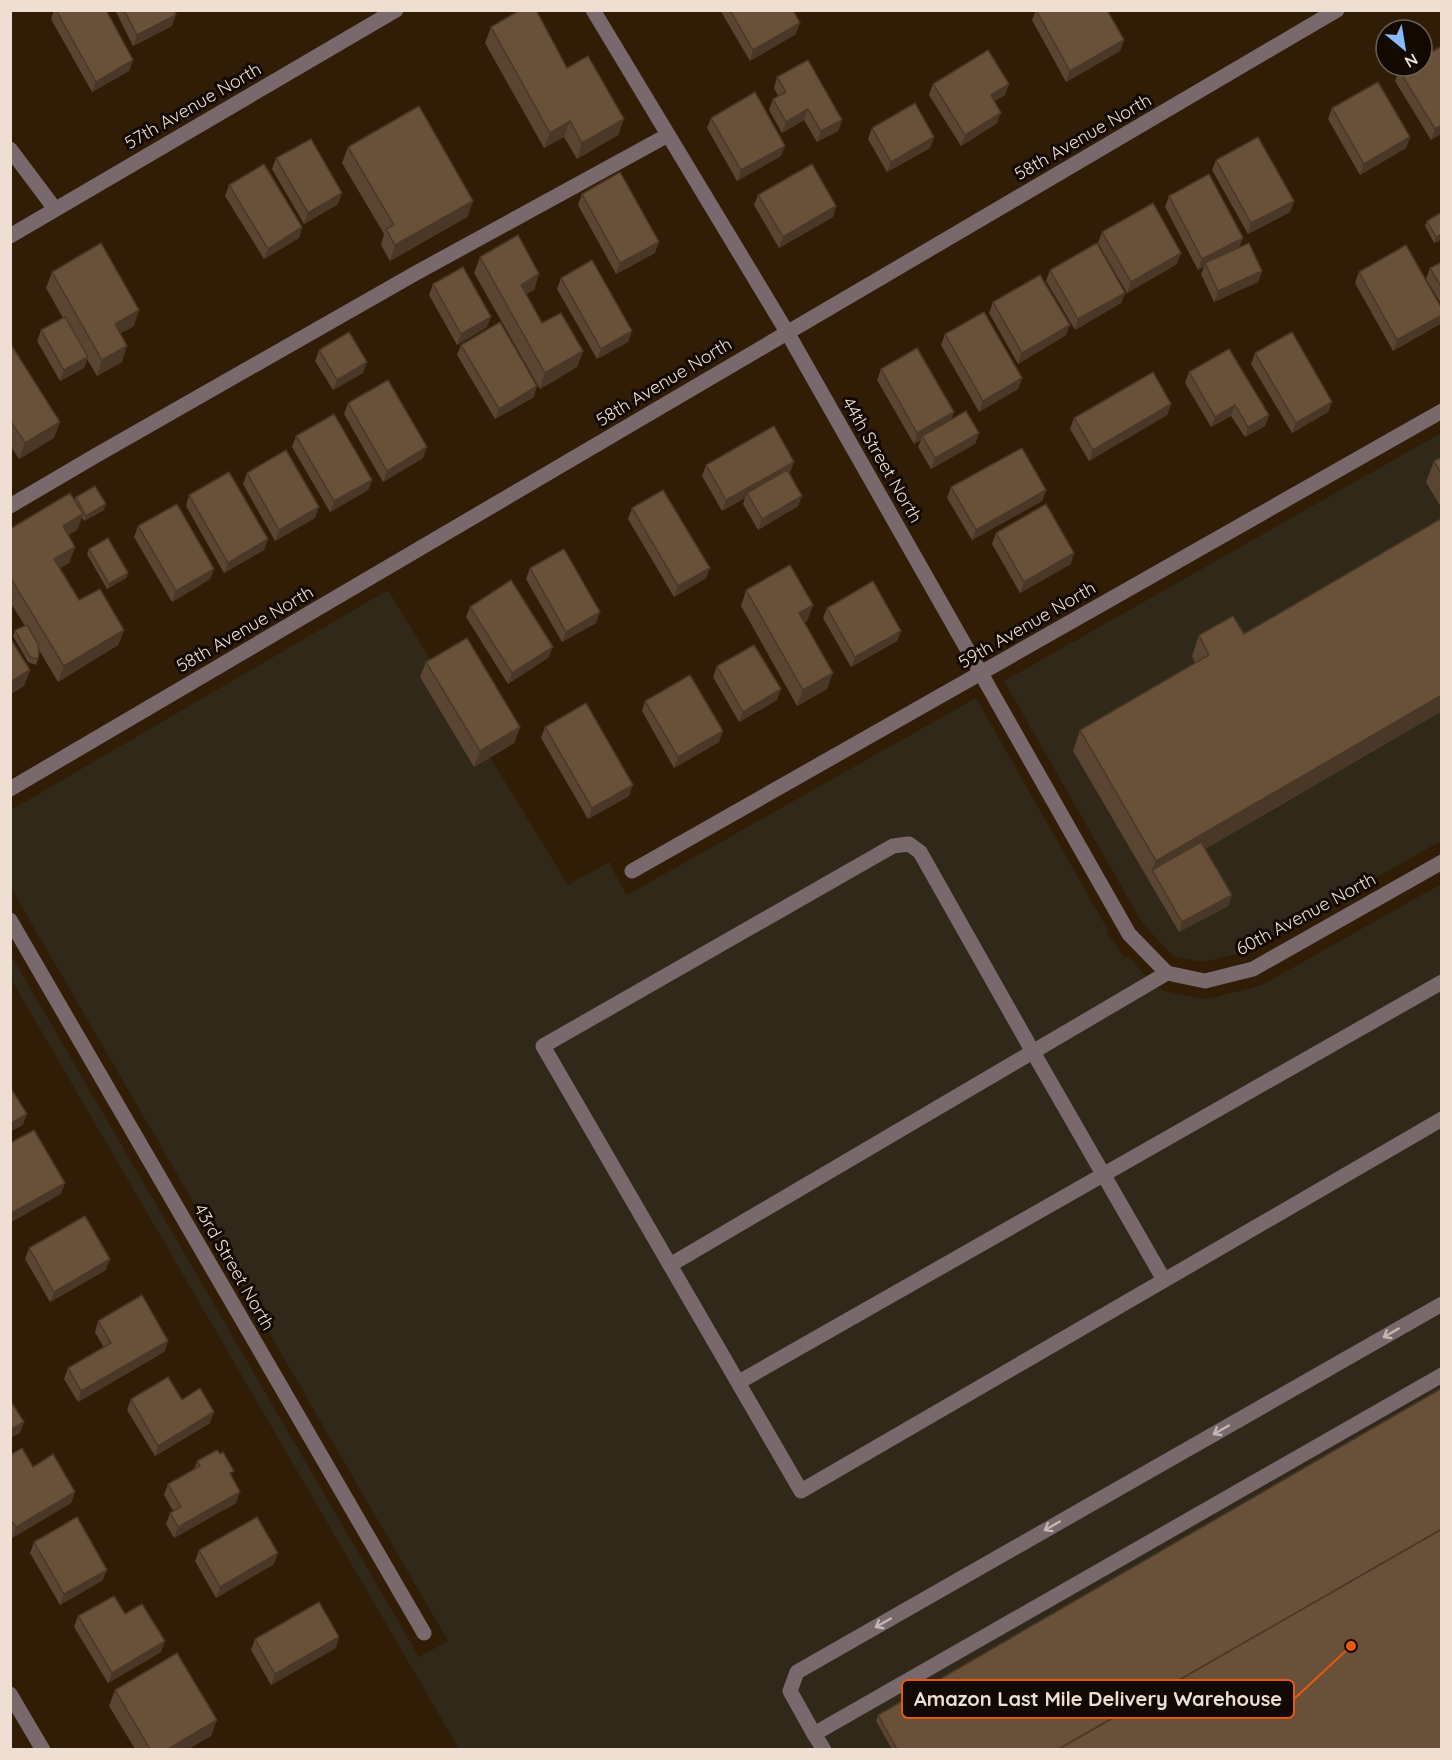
<svg xmlns="http://www.w3.org/2000/svg" width="1452" height="1760" viewBox="0 0 1452 1760" font-family="Quicksand,sans-serif">
<style>
.industrial{fill:#302818}
.lines{fill:none;stroke-linecap:round;stroke-linejoin:round}
.minor{stroke:#79696d;stroke-width:15}
.wall{fill:#594531}
.shaded-wall{fill:#493828}
.building{fill:#685039;stroke:#493828;stroke-width:1.5}
.oneway{stroke:#c5b6af}
.labels{text-anchor:middle;stroke-width:6;stroke-linejoin:round;paint-order:stroke}
.street-label{font-size:18px;fill:#eedfd2;stroke:#120903}
.leader{fill:none;stroke:#e8590c;stroke-width:2}
.callout-dot{fill:#e8590c;stroke:#120903;stroke-width:2}
.callout{fill:#120903;stroke:#e8590c;stroke-width:2}
.callout-label{font-size:20px;text-anchor:middle;font-weight:bold;fill:#eedfd2}
</style>
<rect width="100%" height="100%" fill="#311c05"/>
<g class="industrial">
<path d="M1441 433V841L1245 952 1203 962 1174 957 1143 924 1004 681Z"/>
<path d="M388 590 568 885 735 791 609 863 627 895 976 698 1108 930 1106 933 1116 944 1124 958 1128 956 1155 986 1165 991 1204 999 1211 998 1262 985 1441 884V1749H459L11 979 10 953 419 1657 448 1641 11 888V810Z"/>
</g>
<g class="lines">
<g class="minor">
<path d="M593 10 787 332 1129 934 1167 973 1205 981 1253 969 1442 862"/>
<path d="M10 149 55 209"/>
<path d="M10 236 396 10"/>
<path d="M10 506 95 456 416 273 668 135"/>
<path d="M10 789 1337 10"/>
<path d="M632 871 1442 411"/>
<path d="M10 920 424 1633"/>
<path d="M670 1265 1167 973"/>
<path d="M1164 1280 1033 1052 920 852 909 844 893 846 543 1046 801 1491 1442 1119"/>
<path d="M1442 1304 797 1672 790 1691 814 1734 1442 1375"/>
<path d="M739 1382 1442 982"/>
<path d="M10 1694 43 1750"/>
<path d="M814 1734 824 1750"/>
</g>
</g>
<g class="wall">
<path d="M54 10H106L133 60 129 71 92 92 51 19Z"/>
<path d="M115 10H174L172 26 133 46Z"/>
<path d="M720 10H793L796 34 750 61Z"/>
<path d="M1036 10H1107L1124 40 1120 51 1066 82 1032 20Z"/>
<path d="M491 27 567 68 624 119 618 135 577 159 564 137 544 148 485 43Z"/>
<path d="M1442 46V133L1431 140 1395 81 1399 70Z"/>
<path d="M777 77 842 120 838 131 817 142 804 120 782 133 769 110 773 99 778 96 774 88Z"/>
<path d="M933 84H1009L1005 95 994 101 997 123 961 146 929 95Z"/>
<path d="M1332 108 1410 137 1406 148 1360 175 1328 119Z"/>
<path d="M711 118 781 156 737 181 707 128Z"/>
<path d="M872 128 934 137 930 148 887 172 868 139Z"/>
<path d="M348 147 473 201 467 217 390 261 381 245 384 234 342 163Z"/>
<path d="M276 158 338 204 304 224 272 169Z"/>
<path d="M1216 160 1294 201 1290 212 1248 234 1212 170Z"/>
<path d="M229 185 302 227 299 238 264 259 225 196Z"/>
<path d="M582 194 655 253 616 274 578 205Z"/>
<path d="M758 195 836 206 833 217 779 248 754 205Z"/>
<path d="M1169 196 1239 248 1262 271 1258 282 1214 302 1201 274 1204 267 1198 270 1165 207Z"/>
<path d="M1442 212V239L1434 243 1425 226 1427 221Z"/>
<path d="M1102 232 1177 264 1127 293 1098 243Z"/>
<path d="M480 257 539 274 534 290 526 294 542 323 583 351 577 367 540 389 474 273Z"/>
<path d="M1442 262V305L1426 279 1430 268Z"/>
<path d="M1050 270 1125 293 1121 303 1075 330 1046 281Z"/>
<path d="M52 272 134 326 120 333 122 362 97 376 87 359 84 368 60 381 37 341 41 330 63 318 46 288Z"/>
<path d="M1359 272 1442 309V320L1440 324 1393 351 1355 283Z"/>
<path d="M561 278 628 342 597 359 557 289Z"/>
<path d="M433 284 487 327 457 345 429 295Z"/>
<path d="M993 302 1066 335 1018 364 989 313Z"/>
<path d="M945 334 1022 378 1018 389 979 412 941 345Z"/>
<path d="M10 343 54 438 19 459 10 445Z"/>
<path d="M461 345 534 397 495 419 457 355Z"/>
<path d="M319 350 363 373 333 390 315 361Z"/>
<path d="M1255 353 1332 402 1328 412 1292 433 1251 364Z"/>
<path d="M881 369 951 420 979 433 975 444 931 469 918 447 921 440 914 444 877 380Z"/>
<path d="M1189 372 1269 415 1265 426 1245 437 1231 416 1211 427 1185 383Z"/>
<path d="M348 403 423 458 383 482 344 414Z"/>
<path d="M1171 404 1167 415 1089 461 1070 429 1074 418Z"/>
<path d="M296 436 372 480 368 490 330 512 292 447Z"/>
<path d="M1442 457V509L1426 482 1434 461Z"/>
<path d="M706 465 790 473 802 496 798 506 758 530 743 504 745 498 722 511 702 476Z"/>
<path d="M247 473 315 518 275 541 243 484Z"/>
<path d="M951 487 1046 490 1042 501 972 540 947 498Z"/>
<path d="M189 495 268 539 264 550 224 573 186 506Z"/>
<path d="M76 497 104 510 84 521 82 517 77 530 68 535 75 547 69 563 60 568 79 600 124 630 118 645 58 682 39 650 38 659 36 665 28 662 13 636 15 630 25 626 10 602V529L74 500Z"/>
<path d="M632 508 706 578 674 597 628 519Z"/>
<path d="M1442 518V711L1205 849 1232 895 1228 906 1179 932 1073 751 1080 730 1195 663 1192 656 1199 635 1244 634Z"/>
<path d="M138 526 210 579 172 602 134 537Z"/>
<path d="M996 533 1071 564 1020 593 992 544Z"/>
<path d="M89 549 128 573 126 578 107 589 87 554Z"/>
<path d="M530 568 596 623 562 642 526 579Z"/>
<path d="M746 590 813 605 807 621 804 623 827 689 797 706 741 606Z"/>
<path d="M470 607 549 657 508 684 466 617Z"/>
<path d="M827 608 901 631 897 641 851 667 823 618Z"/>
<path d="M426 662 520 727 514 743 474 767 420 677Z"/>
<path d="M717 666 777 700 739 722 713 677Z"/>
<path d="M645 701 719 742 674 768 642 711Z"/>
<path d="M545 727 629 796 588 819 541 738Z"/>
<path d="M29 1248 106 1270 50 1302 25 1259Z"/>
<path d="M98 1321 168 1341 164 1352 78 1402 64 1379 68 1368 104 1348 95 1332Z"/>
<path d="M131 1399 182 1400 210 1423 155 1456 127 1410Z"/>
<path d="M10 1455 33 1467 75 1492 71 1503 12 1538 10 1536Z"/>
<path d="M197 1461 232 1477 236 1503 174 1538 166 1524 170 1513 173 1511 164 1495 168 1484 194 1470Z"/>
<path d="M34 1542 103 1580 60 1605 30 1553Z"/>
<path d="M199 1550 274 1564 216 1598 195 1561Z"/>
<path d="M125 1614 161 1652 108 1683 74 1627 78 1616Z"/>
<path d="M255 1639 336 1648 271 1685 251 1650Z"/>
<path d="M115 1690 211 1736 188 1749H135L109 1706Z"/>
<path d="M878 1715 1442 1749H892L876 1721Z"/>
</g>
<g class="shaded-wall">
<path d="M176 15 172 26 133 46 137 35Z"/>
<path d="M800 23 796 34 750 61 753 50Z"/>
<path d="M1124 40 1120 51 1066 82 1070 71Z"/>
<path d="M133 60 129 71 92 92 96 82Z"/>
<path d="M1009 84 1005 95 987 106 991 95Z"/>
<path d="M808 109 804 120 782 133 786 122Z"/>
<path d="M1001 113 997 123 961 146 965 135Z"/>
<path d="M624 119 618 135 577 159 582 143Z"/>
<path d="M842 120 838 131 817 142 821 131Z"/>
<path d="M570 121 564 137 544 148 550 133Z"/>
<path d="M1442 125V133L1431 140 1435 129Z"/>
<path d="M934 137 930 148 887 172 891 162Z"/>
<path d="M1410 137 1406 148 1360 175 1364 164Z"/>
<path d="M785 146 781 156 737 181 741 170Z"/>
<path d="M342 193 338 204 304 224 308 213Z"/>
<path d="M473 201 467 217 390 261 395 245Z"/>
<path d="M1294 201 1290 212 1248 234 1251 223Z"/>
<path d="M836 206 833 217 779 248 783 237Z"/>
<path d="M302 227 299 238 264 259 268 249Z"/>
<path d="M1442 234V239L1434 243 1436 237Z"/>
<path d="M1243 238 1239 248 1205 263 1204 267 1198 270 1202 259Z"/>
<path d="M659 242 655 253 616 274 620 263Z"/>
<path d="M1181 253 1177 264 1127 293 1131 282Z"/>
<path d="M1262 271 1258 282 1214 302 1218 291Z"/>
<path d="M539 274 534 290 515 301 521 285Z"/>
<path d="M1125 293 1121 303 1075 330 1078 319Z"/>
<path d="M139 310 134 326 109 340 115 324Z"/>
<path d="M1442 315V320L1440 324 1393 351 1397 340Z"/>
<path d="M491 317 487 327 457 345 461 334Z"/>
<path d="M1070 325 1066 335 1018 364 1022 353Z"/>
<path d="M632 331 628 342 597 359 601 349Z"/>
<path d="M127 346 122 362 97 376 102 360Z"/>
<path d="M583 351 577 367 540 389 545 373Z"/>
<path d="M88 357 84 368 60 381 64 370Z"/>
<path d="M367 362 363 373 333 390 337 380Z"/>
<path d="M1022 378 1018 389 979 412 983 401Z"/>
<path d="M537 386 534 397 495 419 499 409Z"/>
<path d="M1332 402 1328 412 1292 433 1296 423Z"/>
<path d="M1171 404 1167 415 1089 461 1093 450Z"/>
<path d="M1235 405 1231 416 1211 427 1215 417Z"/>
<path d="M954 412 950 423 922 436 921 440 914 444 917 433Z"/>
<path d="M1269 415 1265 426 1245 437 1248 427Z"/>
<path d="M60 422 54 438 19 459 25 443Z"/>
<path d="M979 433 975 444 931 469 935 458Z"/>
<path d="M427 447 423 458 383 482 387 471Z"/>
<path d="M794 462 790 473 748 496 747 493 745 498 722 511 726 500Z"/>
<path d="M372 480 368 490 330 512 334 501Z"/>
<path d="M1046 490 1042 501 972 540 976 530Z"/>
<path d="M802 496 798 506 758 530 762 519Z"/>
<path d="M106 504 104 510 84 521 86 516Z"/>
<path d="M319 507 315 518 275 541 279 530Z"/>
<path d="M83 514 77 530 57 542 63 526Z"/>
<path d="M268 539 264 550 224 573 228 563Z"/>
<path d="M75 547 69 563 49 575 54 559Z"/>
<path d="M1074 553 1071 564 1020 593 1024 582Z"/>
<path d="M710 568 706 578 674 597 678 586Z"/>
<path d="M214 569 210 579 172 602 176 591Z"/>
<path d="M128 573 126 578 107 589 109 584Z"/>
<path d="M813 605 807 621 793 629 799 613Z"/>
<path d="M600 612 596 623 562 642 566 632Z"/>
<path d="M124 630 118 645 58 682 64 666Z"/>
<path d="M901 631 897 641 851 667 855 657Z"/>
<path d="M553 647 549 657 508 684 512 673Z"/>
<path d="M30 670 24 686 10 695V682Z"/>
<path d="M833 673 827 689 797 706 803 690Z"/>
<path d="M781 689 777 700 739 722 743 712Z"/>
<path d="M1442 695V711L1156 877 1152 870 1156 861Z"/>
<path d="M520 727 514 743 474 767 480 751Z"/>
<path d="M723 731 719 742 674 768 678 757Z"/>
<path d="M633 785 629 796 588 819 592 808Z"/>
<path d="M1232 895 1228 906 1179 932 1182 922Z"/>
<path d="M27 1114 23 1125 10 1132V1124Z"/>
<path d="M65 1183 61 1194 10 1223V1214Z"/>
<path d="M110 1259 106 1270 50 1302 54 1292Z"/>
<path d="M168 1341 164 1352 78 1402 81 1391Z"/>
<path d="M214 1412 210 1423 155 1456 158 1446Z"/>
<path d="M24 1422 20 1433 10 1438V1430Z"/>
<path d="M75 1492 71 1503 12 1538 16 1527Z"/>
<path d="M240 1492 236 1503 174 1538 178 1527Z"/>
<path d="M278 1553 274 1564 216 1598 220 1587Z"/>
<path d="M107 1570 103 1580 60 1605 64 1594Z"/>
<path d="M339 1637 336 1648 271 1685 275 1674Z"/>
<path d="M165 1641 161 1652 108 1683 112 1673Z"/>
<path d="M217 1720 211 1736 188 1749H168Z"/>
</g>
<g class="building">
<path d="M56 10H106L133 60 96 82Z"/>
<path d="M124 10H174L176 15 137 35Z"/>
<path d="M520 10H536L567 68 588 56 624 119 582 143 570 121 550 133 491 27Z"/>
<path d="M730 10H793L800 23 753 50Z"/>
<path d="M1036 10H1107L1124 40 1070 71Z"/>
<path d="M1442 46V125L1435 129 1399 70 1406 66H1422V57Z"/>
<path d="M988 50 1009 84 991 95 1001 113 965 135 933 84Z"/>
<path d="M808 60 842 120 821 131 808 109 786 122 773 99 786 92 777 77Z"/>
<path d="M1378 82 1410 137 1364 164 1332 108Z"/>
<path d="M755 92 785 146 741 170 711 118Z"/>
<path d="M915 103 934 137 891 162 872 128Z"/>
<path d="M419 106 473 201 395 245 386 229 394 225 348 147Z"/>
<path d="M1258 137 1294 201 1251 223 1216 160Z"/>
<path d="M311 139 342 193 308 213 276 158Z"/>
<path d="M264 164 302 227 268 249 229 185Z"/>
<path d="M812 164 836 206 783 237 758 195Z"/>
<path d="M620 172 659 242 620 263 582 194Z"/>
<path d="M1209 174 1243 238 1202 259 1169 196Z"/>
<path d="M1153 203 1181 253 1131 282 1102 232Z"/>
<path d="M1442 212V234L1436 237 1427 221Z"/>
<path d="M518 235 539 274 521 285 542 323 561 313 583 351 545 373 480 257Z"/>
<path d="M101 243 139 310 115 324 127 346 102 360 52 272Z"/>
<path d="M1097 243 1125 293 1078 319 1050 270Z"/>
<path d="M1249 243 1262 271 1218 291 1205 263Z"/>
<path d="M1406 245 1442 309V315L1397 340 1359 272Z"/>
<path d="M592 260 632 331 601 349 561 278Z"/>
<path d="M1442 262V288L1430 268Z"/>
<path d="M463 267 491 317 461 334 433 284Z"/>
<path d="M1040 275 1070 325 1022 353 993 302Z"/>
<path d="M984 312 1022 378 983 401 945 334Z"/>
<path d="M65 317 88 357 64 370 41 330Z"/>
<path d="M500 322 537 386 499 409 461 345Z"/>
<path d="M349 332 367 362 337 380 319 350Z"/>
<path d="M1292 332 1332 402 1296 423 1255 353Z"/>
<path d="M10 343 60 422 25 443 10 420Z"/>
<path d="M917 348 954 412 917 433 881 369Z"/>
<path d="M1229 349 1269 415 1248 427 1235 405 1215 417 1189 372Z"/>
<path d="M1153 372 1171 404 1093 450 1074 418Z"/>
<path d="M388 380 427 447 387 471 348 403Z"/>
<path d="M966 411 979 433 935 458 922 436Z"/>
<path d="M334 414 372 480 334 501 296 436Z"/>
<path d="M774 426 794 462 726 500 706 465Z"/>
<path d="M1022 448 1046 490 976 530 951 487Z"/>
<path d="M286 450 319 507 279 530 247 473Z"/>
<path d="M1442 457V475L1434 461Z"/>
<path d="M787 470 802 496 762 519 747 493Z"/>
<path d="M229 472 268 539 228 563 189 495Z"/>
<path d="M95 486 106 504 86 516 76 497Z"/>
<path d="M663 490 710 568 678 586 632 508Z"/>
<path d="M70 493 83 514 63 526 75 547 54 559 79 600 100 589 124 630 64 666 10 577V529Z"/>
<path d="M177 504 214 569 176 591 138 526Z"/>
<path d="M1046 504 1074 553 1024 582 996 533Z"/>
<path d="M1442 518V695L1156 861 1080 730 1209 655 1199 635 1233 616 1244 634Z"/>
<path d="M108 538 128 573 109 584 89 549Z"/>
<path d="M564 549 600 612 566 632 530 568Z"/>
<path d="M790 565 813 605 799 613 833 673 803 690 746 590Z"/>
<path d="M511 580 553 647 512 673 470 607Z"/>
<path d="M873 581 901 631 855 657 827 608Z"/>
<path d="M27 625 38 644 39 652 38 659 30 657 15 630Z"/>
<path d="M10 638 30 670 10 682Z"/>
<path d="M467 638 520 727 480 751 426 662Z"/>
<path d="M754 645 781 689 743 712 717 666Z"/>
<path d="M690 675 723 731 678 757 645 701Z"/>
<path d="M586 703 633 785 592 808 545 727Z"/>
<path d="M1201 842 1232 895 1182 922 1152 870Z"/>
<path d="M10 1087 27 1114 10 1124Z"/>
<path d="M34 1130 65 1183 10 1214V1143Z"/>
<path d="M85 1216 110 1259 54 1292 29 1248Z"/>
<path d="M142 1295 168 1341 81 1391 68 1368 111 1343 98 1321Z"/>
<path d="M168 1377 182 1400 200 1388 214 1412 158 1446 131 1399Z"/>
<path d="M1442 1388V1529L1059 1749H897L878 1715Z"/>
<path d="M10 1400 24 1422 10 1430Z"/>
<path d="M22 1448 33 1467 53 1454 75 1492 16 1527 10 1519V1455Z"/>
<path d="M217 1450 220 1454 223 1452 234 1471 230 1473 240 1492 178 1527 170 1513 181 1507 168 1484 200 1466 197 1461Z"/>
<path d="M77 1517 107 1570 64 1594 34 1542Z"/>
<path d="M257 1517 278 1553 220 1587 199 1550Z"/>
<path d="M1442 1529V1749H1059Z"/>
<path d="M114 1596 125 1614 142 1604 165 1641 112 1673 78 1616Z"/>
<path d="M319 1602 339 1637 275 1674 255 1639Z"/>
<path d="M177 1653 217 1720 168 1749H150L115 1690Z"/>
</g>
<defs><path id="oneway-shaft" d="M-6 0H5M1.5-3L5.5 0L1.5 3" fill="none" stroke-width="1.6" stroke-linecap="round" stroke-linejoin="round" transform="scale(1.5)"/></defs>
<g class="oneway">
<use href="#oneway-shaft" transform="translate(1391 1333) rotate(150)"/>
<use href="#oneway-shaft" transform="translate(1221 1430) rotate(150)"/>
<use href="#oneway-shaft" transform="translate(1052 1526) rotate(150)"/>
<use href="#oneway-shaft" transform="translate(883 1623) rotate(150)"/>
</g>
<g class="labels">
<g class="street-label">
<text transform="translate(193 106) rotate(-30)" y="6">57th Avenue North</text>
<text transform="translate(1083 137) rotate(-30)" y="6">58th Avenue North</text>
<text transform="translate(664 382) rotate(-31)" y="6">58th Avenue North</text>
<text transform="translate(882 460) rotate(60)" y="6">44th Street North</text>
<text transform="translate(1027 625) rotate(-30)" y="6">59th Avenue North</text>
<text transform="translate(245 629) rotate(-30)" y="6">58th Avenue North</text>
<text transform="translate(1306 914) rotate(-28)" y="6">60th Avenue North</text>
<text transform="translate(234 1267) rotate(60)" y="6">43rd Street North</text>
</g>
</g>
<path class="leader" d="M1351 1646L1294 1699"/>
<circle class="callout-dot" cx="1351" cy="1646" r="6"/>
<rect class="callout" x="902" y="1680" width="392" height="38" rx="6"/>
<g class="callout-label">
<text x="1098" y="1706">Amazon Last Mile Delivery Warehouse</text>
</g>
<rect width="1452" height="1760" fill="none" stroke="#eedfd2" stroke-width="24"/>
<g transform="translate(1404 48) rotate(150)"><circle r="28" fill="#120903" stroke="#6a5f56" stroke-width="1.5"/>
<path d="M0-4.5L10 22L0 15L-10 22Z" fill="#88bafc"/>
<text y="-9" font-size="16" font-weight="bold" text-anchor="middle" fill="#eedfd2">N</text>
</g>
</svg>
